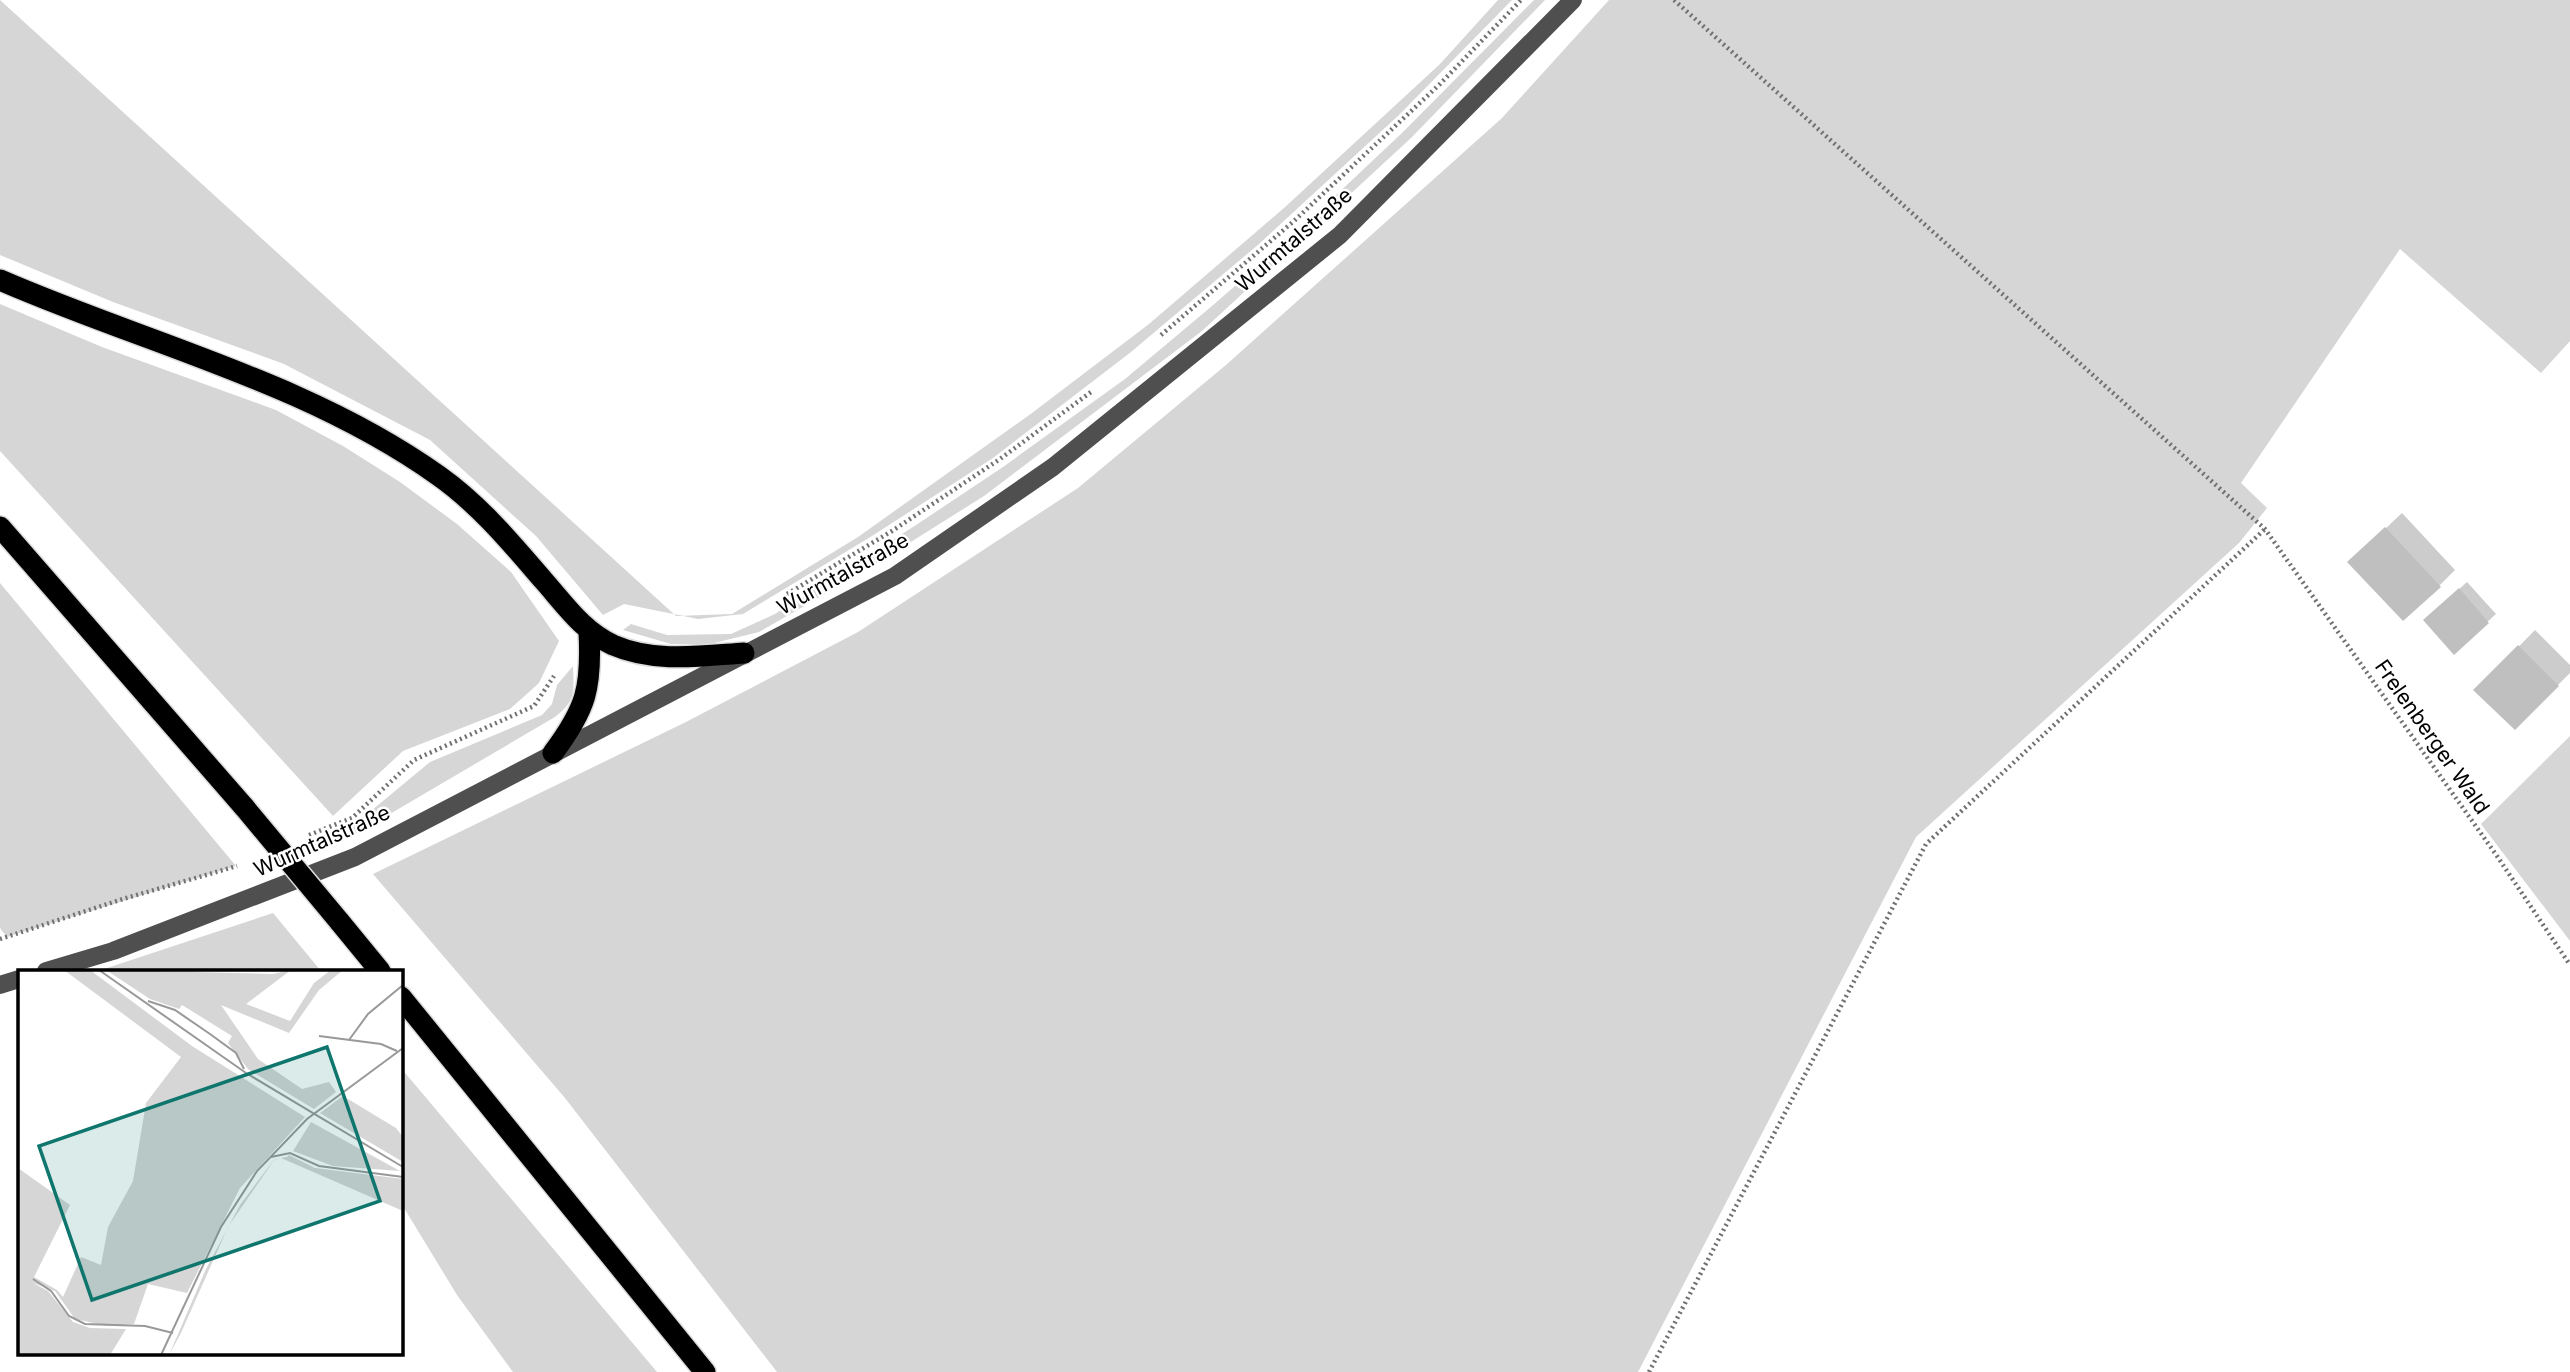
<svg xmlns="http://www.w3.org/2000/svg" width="2570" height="1372" viewBox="0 0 2570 1372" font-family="Inter,sans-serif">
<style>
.green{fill:#d6d6d6}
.shadow{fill:#0003}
.building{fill:#bfbfbf}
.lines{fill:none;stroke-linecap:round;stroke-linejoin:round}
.highway-casing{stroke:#dbdbdb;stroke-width:24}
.path{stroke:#717171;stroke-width:4.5;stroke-dasharray:2 3.5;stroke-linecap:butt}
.minor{stroke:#4f4f4f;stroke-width:18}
.highway{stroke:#000;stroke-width:21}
.highway-bridge-casing{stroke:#dbdbdb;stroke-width:24;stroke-linecap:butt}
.highway-bridge{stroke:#000;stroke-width:21}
.labels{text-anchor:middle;stroke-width:5;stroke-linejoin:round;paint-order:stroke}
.street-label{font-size:21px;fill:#000;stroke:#fff}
.inset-road{fill:none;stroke:#999;stroke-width:2}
.view{fill:#0f766e;fill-opacity:0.15;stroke:#0f766e;stroke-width:3.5}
.inset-edge{fill:none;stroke:#000;stroke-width:3.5}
</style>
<rect width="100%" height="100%" fill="#fff"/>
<g class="green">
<path d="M0 0 676 616 732 614 858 537 1032 413 1149 324 1284 208 1440 64 1498 0H1512L1399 115 1259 244 1131 352 993 458 872 536 743 614 698 619 624 604 603 615 536 536 430 440 284 364 113 302 0 255Z"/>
<path d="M1534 0H1545L1411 138 1202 331 984 496 855 577 759 632 710 644H671L623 630 631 624 667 635 731 634 775 614 913 527 1003 467 1125 379 1212 306 1299 230 1403 132Z"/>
<path d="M1609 0H2570V341L2541 373 2400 249 2241 483 2267 508 2239 543 1916 837 1638 1372H777L565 1098 373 874 684 723 858 632 1078 488 1226 365 1502 118Z"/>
<path d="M0 304 102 347 276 410 343 446 400 482 457 524 511 572 559 641 539 683 510 709 403 751 333 816 0 451Z"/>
<path d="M0 583 236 866 7 937 0 928Z"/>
<path d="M573 666C574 691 576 701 555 717L349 838 348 830 430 762 542 715 552 704 557 685Z"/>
<path d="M2570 736V941L2481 824Z"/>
<path d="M273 913 321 971H98Z"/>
<path d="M401 1068 657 1372H513L457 1295 401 1203Z"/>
</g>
<g class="shadow">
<path d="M2402 513 2455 570 2439 586 2366 547Z"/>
<path d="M2467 582 2496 614 2454 652 2433 613Z"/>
<path d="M2535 630 2570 665V673L2515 728 2476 690Z"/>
</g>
<g class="building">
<path d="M2385 527 2441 587 2403 621 2347 562Z"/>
<path d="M2459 588 2489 623 2454 655 2423 620Z"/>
<path d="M2518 645 2559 686 2515 730 2473 690Z"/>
</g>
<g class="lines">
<g class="highway-casing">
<g id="highway">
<path d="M0 280C147 344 307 382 439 476 480 505 512 544 544 581 566 606 583 631 613 645 654 663 701 656 744 653"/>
<path d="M0 527 245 808"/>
<path d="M553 753C586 709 592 688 589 632"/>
<path d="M339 921 380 971"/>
<path d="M401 997 705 1372"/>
</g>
</g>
<g class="path">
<path d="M1674 0 2265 529 2497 856 2570 965"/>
<path d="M1161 335 1294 221 1440 84 1521 0"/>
<path d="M787 594 892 531 1000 459 1091 392"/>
<path d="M309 835 352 818 414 760 534 706 554 676"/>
<path d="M0 939 123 899 237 866"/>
<path d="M1649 1372 1926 844 2265 529"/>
</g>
<g class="minor">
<path d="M46 971 113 951 355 857 895 576 1053 467 1340 235 1573 0"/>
<path d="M0 985 19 979"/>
</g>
<use href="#highway" class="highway"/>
<g class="highway-bridge-casing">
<path id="highway-bridge" d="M245 808 339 921"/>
</g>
<use href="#highway-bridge" class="highway-bridge"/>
</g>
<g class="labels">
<g class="street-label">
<text transform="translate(1294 240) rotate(-41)" y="7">Wurmtalstraße</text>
<text transform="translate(843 574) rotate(-29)" y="7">Wurmtalstraße</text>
<text transform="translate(2432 737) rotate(55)" y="7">Frelenberger Wald</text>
<text transform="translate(322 841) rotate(-24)" y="7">Wurmtalstraße</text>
</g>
</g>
<g transform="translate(18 970)">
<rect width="385" height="385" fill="#fff"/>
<path d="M46 0H72L174 76 287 147 222 218 169 323 130 314 116 354 89 356 57 349 37 321 15 313 30 321 55 352 72 358 108 359 92 385H0V198L52 235 16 307 39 320 45 327 63 287 83 295 90 257 115 211 128 133 163 87ZM88 0 255 4 273 0 228 34 272 51 296 13 313 0H325L301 20 271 63 203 35 240 89 284 119 311 112 318 122 296 139 230 99 210 73 214 66 164 35 161 39 132 29ZM325 126 378 158 385 167V192L302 143ZM293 152 382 201 315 196 275 181ZM271 185 297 198 385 209V241L263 188 256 190 210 257 163 363 151 385 188 299 222 235 255 191 260 189 263 188 269 187Z" fill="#d6d6d6"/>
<path class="inset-road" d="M81 0 228 103 385 197M130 31 157 40 192 64 218 83 226 99M301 66 363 74 379 81M331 70 350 44 385 15M253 187 272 183 301 196 385 207M15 309 33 321 51 346 67 354 127 356 155 363M143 385 203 257 239 201 289 149 385 78"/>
<path class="view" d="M309 77 362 231 74 330 21 176Z"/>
<rect width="385" height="385" class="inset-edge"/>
</g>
</svg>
